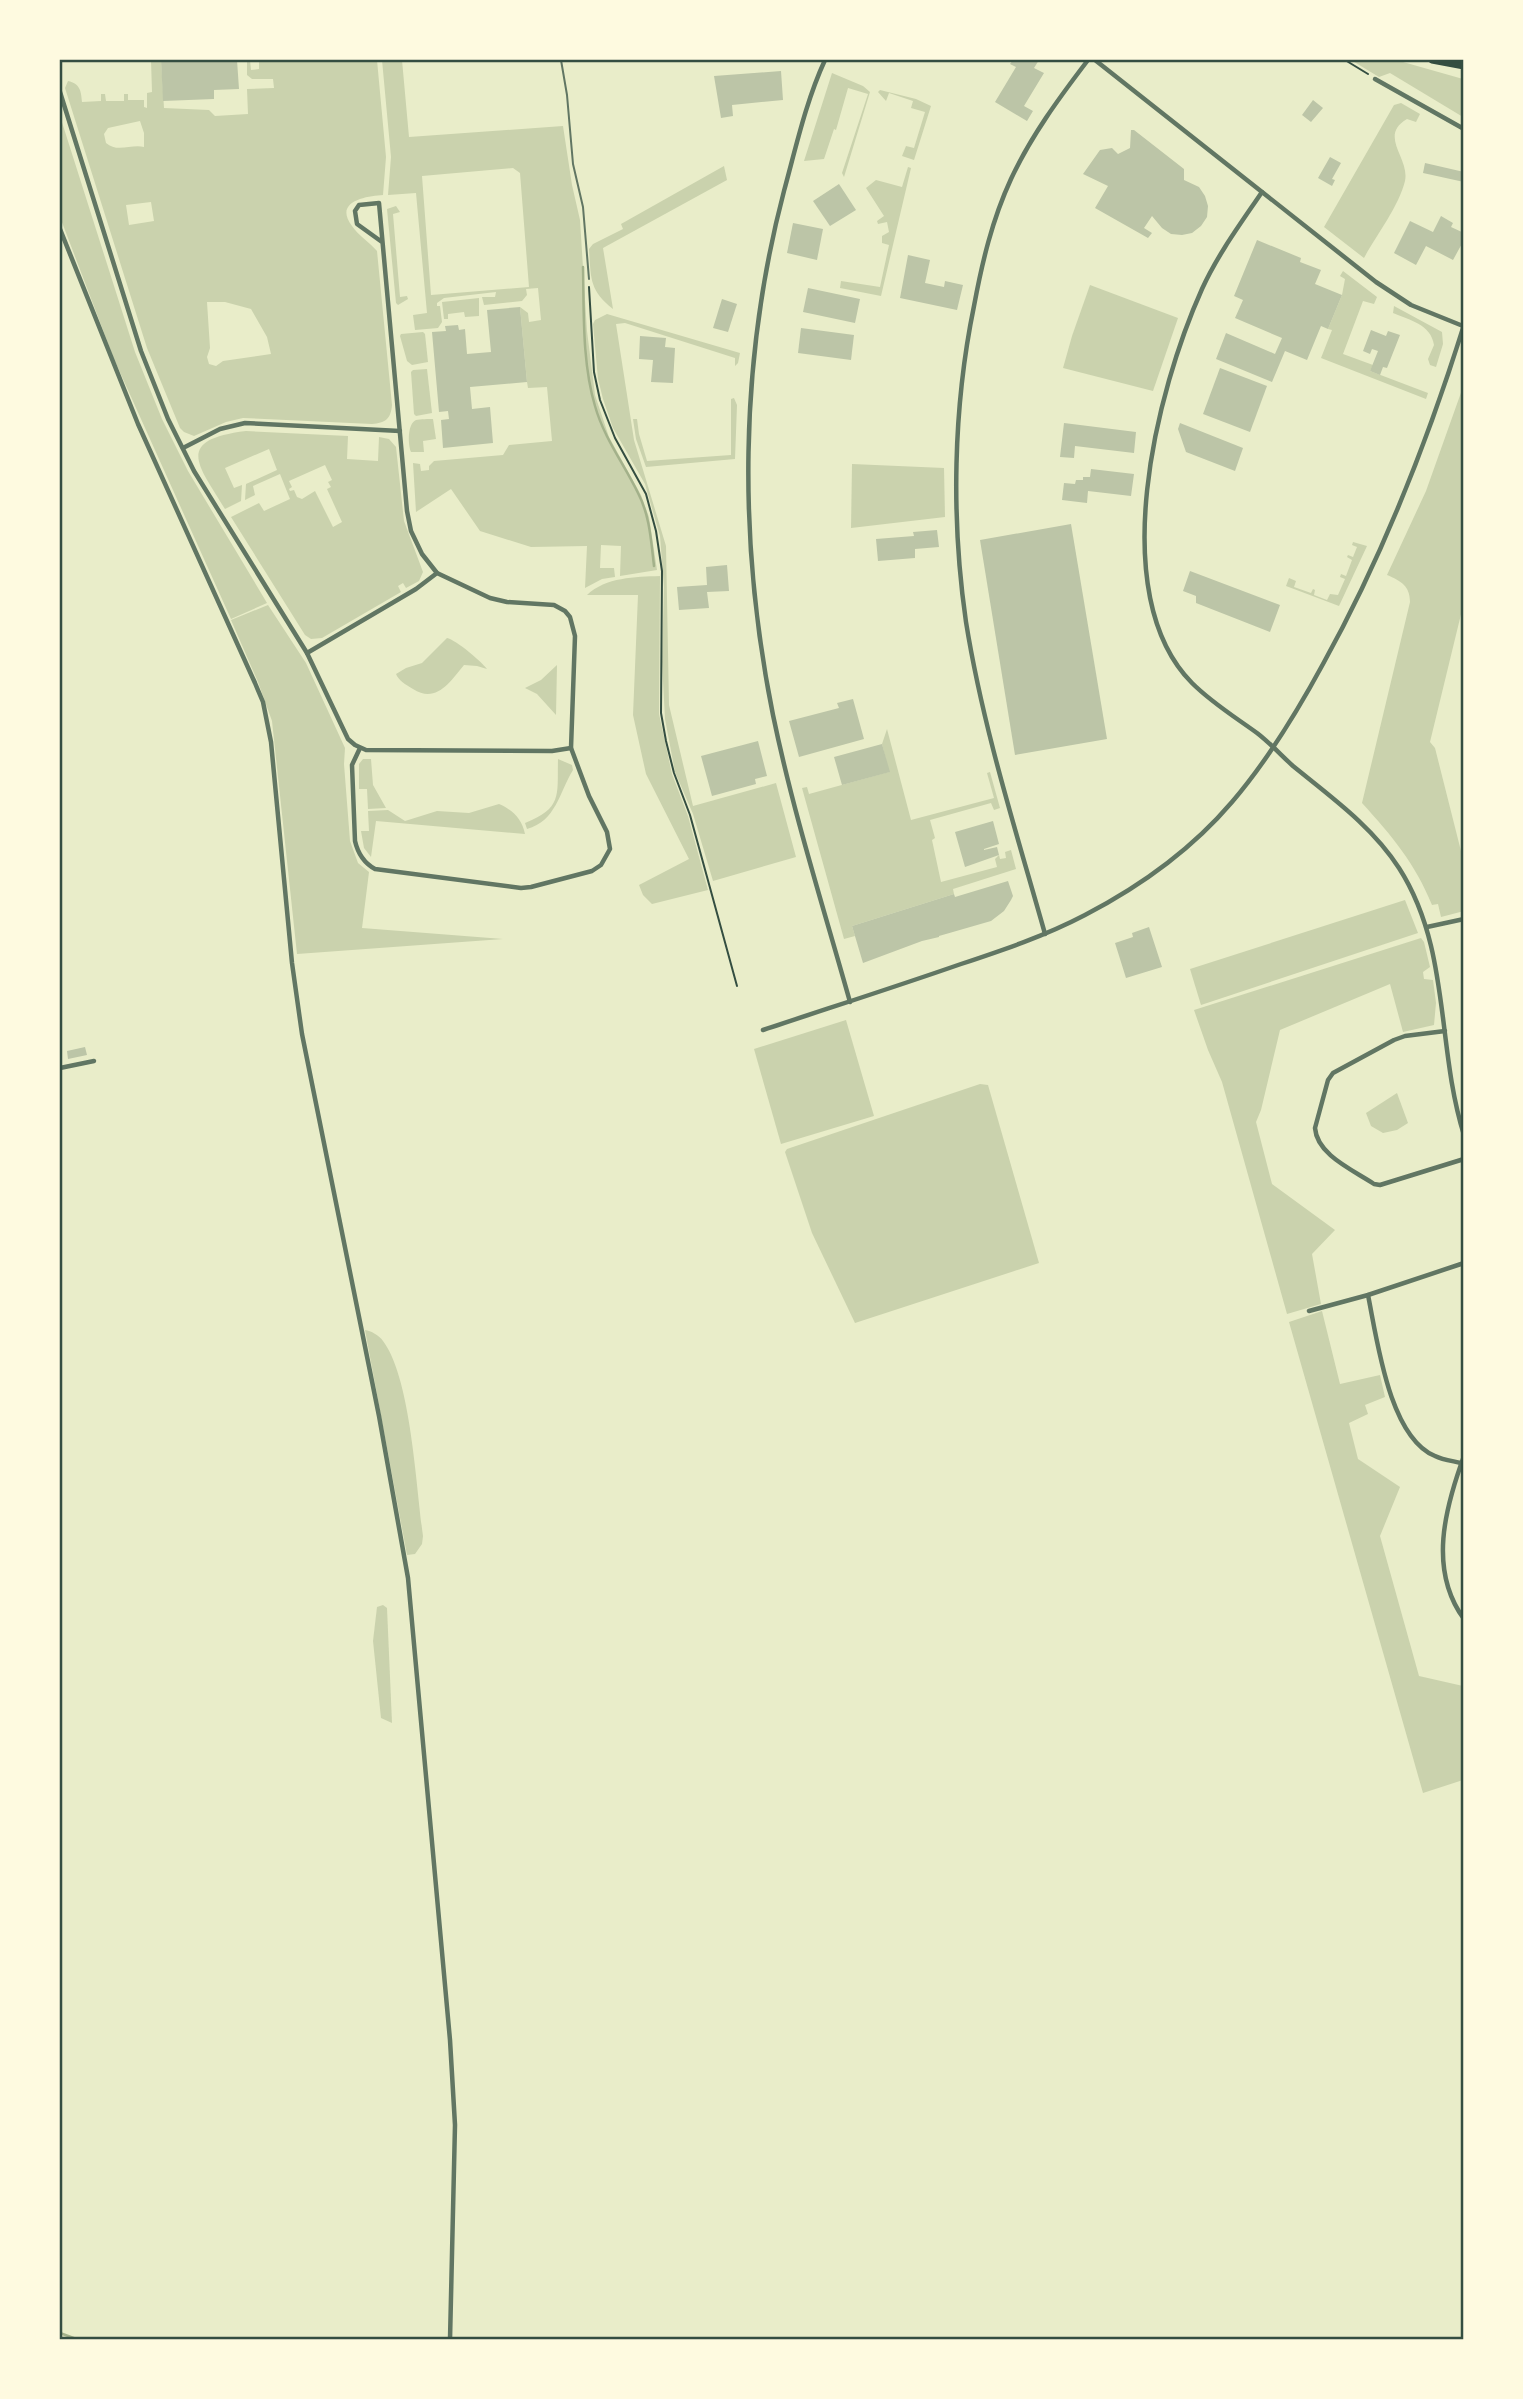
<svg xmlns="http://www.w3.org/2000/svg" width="1523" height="2399" viewBox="0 0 1523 2399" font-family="'Crimson Pro',serif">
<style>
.green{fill:#cad2ad;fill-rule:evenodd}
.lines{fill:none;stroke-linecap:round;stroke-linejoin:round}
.stream{stroke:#a3b18a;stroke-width:2.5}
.building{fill:#bcc5a7}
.path{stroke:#344e41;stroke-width:2}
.service{stroke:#617663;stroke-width:2}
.minor{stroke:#617663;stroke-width:4.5}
.primary{stroke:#344e41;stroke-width:7}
.neatline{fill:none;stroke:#344e41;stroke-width:2.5}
</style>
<rect width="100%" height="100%" fill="#e9edc9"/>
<g class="green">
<path d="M151 60H161L164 108 209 110 215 116 248 114 247 89 274 88 273 79H252L247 75V60H250L251 70 259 69V61L254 60H377L386 157 383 195C367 196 333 201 352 226 358 235 369 242 377 251L392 405C391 419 385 423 372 424L243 418 226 422 194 436 184 432 180 428 147 348 65 88 68 81C80 84 81 90 82 102L101 101V94H105L106 101H124V94H128V100H144V107L147 108V93L152 92ZM140 121 144 133V147C131 144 117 153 106 143L104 134 108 128ZM151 202 154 221 129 225 126 205ZM207 302H225L251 309 267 337 271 354 223 361 216 366 209 364 207 357 210 348Z"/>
<path d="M382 60H402L409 137 563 126 572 185 580 220 587 331 595 395 609 437 641 495 649 517 657 570 620 576 621 546 601 545 600 568H614L615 577 602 579 585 588 587 546 531 547 480 531 451 489 416 512 413 463 420 464 421 471 429 470V466L434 461 503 455 509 445 552 441 547 387 528 388 527 382 520 307 528 313 529 322 541 320 538 288 526 289 527 295 522 301 484 305 482 297H495L496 292 444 298 437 303V306H440L442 322 438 328 415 330 413 315 427 313 416 193 388 195 391 157ZM513 168 520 173 529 287 431 295 422 176Z"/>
<path d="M1351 60H1396L1463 79V117L1390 73 1379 77Z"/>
<path d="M832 73 863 86 870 92 844 177 842 173 868 94 848 88 836 130 834 129 824 159 804 161Z"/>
<path d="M880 90 916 99 931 106 914 160 902 156 906 146 914 148 925 112 911 108 913 101 889 93 886 101 878 92Z"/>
<path d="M1401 103 1420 114 1416 122 1407 119C1378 136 1410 158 1405 181 1399 206 1376 236 1364 258L1324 227 1394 105Z"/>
<path d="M60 116 135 352 162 419 188 471 267 603 231 619 114 359 60 217Z"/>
<path d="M724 166 727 180 603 248 613 309C589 290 591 278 589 249L593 244 623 229 621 224Z"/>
<path d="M908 167 911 168 881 296 840 288 841 281 880 287 889 245 882 243V236L889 232 887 222 878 224 877 221 884 216 866 188 876 180 902 187Z"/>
<path d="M396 206 400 212 393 214 400 297 407 296 408 299 398 305 396 303 387 209Z"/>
<path d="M1343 271 1377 297 1374 304 1363 301 1343 354 1373 365 1370 371 1428 393 1426 399 1321 358 1332 330 1328 329 1342 295 1345 279 1340 276Z"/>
<path d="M1090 285 1178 318 1153 391 1063 368 1072 336Z"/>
<path d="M479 298V316L465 317 464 312 448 314V319H444L442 302Z"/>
<path d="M1394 306 1442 332 1443 344 1436 367 1430 365 1428 359 1434 345C1431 324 1409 320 1393 313Z"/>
<path d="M607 314 740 353 738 363 735 366V358L625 323 616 324 634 440 666 546 669 705 693 806 776 783 796 857 713 881 693 814 675 772 665 719 662 662 664 587 660 536 645 484 613 428 603 399 598 379 593 324 595 320Z"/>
<path d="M423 332 425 334 428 362 412 365 407 361 400 336 401 334Z"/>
<path d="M427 369 432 413 416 416 414 414 411 372 413 370Z"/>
<path d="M1463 387V606L1430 742 1435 748 1463 859 1464 911 1441 917 1438 904 1432 905C1415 863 1392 836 1362 803L1410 602C1410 586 1401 581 1387 575L1426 491Z"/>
<path d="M734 398 737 405 735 459 646 467 636 439 633 419H637L639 434 647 461 731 455V399Z"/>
<path d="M433 419 436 439 423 441 424 452H411C408 445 407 424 416 420 420 419 429 419 433 419Z"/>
<path d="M246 431 348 436 347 459 378 461 379 437 389 439 396 447 404 521 423 572 419 581 406 588 403 583 398 586 401 592 322 638 311 639 305 635 231 517 259 503 264 511 290 499 280 474 253 486 255 495 245 500 246 484 277 470 269 449 225 468 234 488 242 485 241 501 225 509C199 466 173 440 246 431ZM325 465 332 480 328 482 331 487 327 489 342 522 333 527 315 491 302 499 297 497 294 490 290 491 289 489 292 487 289 481Z"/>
<path d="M852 464 944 468 945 517 851 528Z"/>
<path d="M1353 542 1367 546 1339 606 1286 586 1289 578 1296 581 1294 587 1311 593 1313 589 1315 590 1314 595 1327 600 1330 594 1338 595 1345 579 1340 577 1341 574 1346 576 1352 560 1347 557 1348 555 1353 557 1357 547 1352 545Z"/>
<path d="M660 576 659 714 672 774 688 816 708 890 652 904 643 895 639 885 689 859 646 774 633 715 638 595H587C606 577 635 577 660 576Z"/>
<path d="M268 605 306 663 345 748 344 764 350 841 358 863 369 872 362 928 503 939 297 954 272 721 258 682 231 620Z"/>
<path d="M447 638C456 640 481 661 487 669L477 666 464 665C450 682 436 704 413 689 405 684 399 681 396 674L406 668 422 663Z"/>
<path d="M557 665 556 715 537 694 525 688 541 680Z"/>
<path d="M887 729 911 820 994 798 987 773 990 772 1000 808 994 810 991 803 930 820 935 838 932 840 941 882 997 867 995 859 999 855 1000 859 1006 858 1005 852 1011 850 1016 869 953 889 954 894 852 926 855 936 844 939 802 788 807 787 809 794 889 772 882 744Z"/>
<path d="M363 759H371L373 785 386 808 368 809 367 789H359V764Z"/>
<path d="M558 759 572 765 573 770C559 793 556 821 527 829L525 823C563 808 557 795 558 759Z"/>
<path d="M499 804C513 810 522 819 525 834L376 821 371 857 364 848 361 831H369L368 811 388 810 405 821 437 811 469 813Z"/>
<path d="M1405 900 1418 933 1201 1005 1190 969Z"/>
<path d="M1421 938 1424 942 1430 967 1423 972 1424 979 1433 980 1436 1003 1434 1025 1403 1032 1390 984 1280 1030 1261 1110 1256 1122 1272 1184 1335 1230 1312 1254 1321 1304 1287 1314 1222 1082 1208 1050 1194 1010Z"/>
<path d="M846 1020 874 1116 781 1144 754 1049Z"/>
<path d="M980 1084 988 1085 1039 1263 855 1323 812 1233 785 1152 787 1149Z"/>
<path d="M1397 1093 1408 1123 1397 1130 1383 1133 1371 1126 1366 1113Z"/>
<path d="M1322 1311 1340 1384 1380 1375 1385 1397 1365 1405 1368 1414 1349 1423 1358 1459 1400 1487 1380 1536 1419 1676 1463 1686V1780L1423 1793 1289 1322Z"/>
<path d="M365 1330C371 1331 379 1335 383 1341 411 1378 416 1487 423 1536L422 1544 415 1554 407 1555Z"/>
<path d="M383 1605 387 1608 392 1723 381 1718 373 1641 377 1607Z"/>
</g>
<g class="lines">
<g class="stream">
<path d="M583 267C584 312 582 362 595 406 604 438 624 464 638 493 650 516 651 541 654 566"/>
<path d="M60 2333 79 2340"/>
</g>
</g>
<g class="building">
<path d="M161 60H237L239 89 214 90V99L163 101Z"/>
<path d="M1013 60H1039L1034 68 1044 73 1024 106 1033 111 1027 121 995 102 1016 67 1010 64Z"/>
<path d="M781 71 783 100 732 105 733 116 721 118 714 76Z"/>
<path d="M1313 100 1323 108 1311 122 1302 115Z"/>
<path d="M1131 130H1134L1184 169V180L1199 187 1205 196 1208 206 1207 217 1201 226 1192 233 1182 235 1171 234 1162 228 1152 216 1144 228 1152 233 1148 238 1095 208 1108 186 1083 174 1100 150 1112 148 1118 154 1130 148Z"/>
<path d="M1330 157 1341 163 1332 179 1335 180 1332 186 1318 178Z"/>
<path d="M1425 163 1464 172V182L1423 173Z"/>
<path d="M839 184 856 210 830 226 813 201Z"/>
<path d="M1441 216 1453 223 1451 227 1464 233V240L1453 260 1426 246 1416 265 1394 253 1410 221 1433 232Z"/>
<path d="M793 223 823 229 817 260 787 253Z"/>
<path d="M1257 240 1301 258 1300 262 1321 270 1315 284 1342 295 1328 329 1321 326 1307 360 1285 351 1272 382 1216 359 1226 333 1275 354 1282 338 1235 318 1243 300 1234 296Z"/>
<path d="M908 255 930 260 925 283 944 287 945 281 963 285 957 310 900 298Z"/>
<path d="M808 288 860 299 855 323 803 312Z"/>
<path d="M722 299 737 304 728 332 713 328Z"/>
<path d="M520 307 527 382 470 387 472 409 490 407 493 443 443 448 441 420 449 419 448 411 439 412 432 332 446 331 445 326 458 325 459 330 465 329 467 354 491 352 487 310Z"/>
<path d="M801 328 854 335 851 360 798 353Z"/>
<path d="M1371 330 1386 336 1388 331 1400 335 1387 368 1383 367 1380 375 1370 371 1378 351 1372 349 1370 354 1363 351Z"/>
<path d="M640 336 666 338 665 347 675 348 673 383 651 382 653 360 639 359Z"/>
<path d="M1220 368 1267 386 1250 432 1203 414Z"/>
<path d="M1064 423 1136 432 1134 453 1075 446 1074 458 1060 457Z"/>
<path d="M1180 423 1243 448 1235 471 1186 452 1178 429Z"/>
<path d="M1091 469 1134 474 1131 496 1088 491 1087 503 1062 500 1064 483 1075 484 1076 480H1083V477H1090Z"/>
<path d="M1071 524 1107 739 1015 755 980 540Z"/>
<path d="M937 530 939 547 915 549V558L878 561 876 539 914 536 913 532Z"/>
<path d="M727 565 729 591 707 592 709 608 679 610 677 587 707 585 706 567Z"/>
<path d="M1190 571 1280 605 1270 632 1196 603V596L1183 591Z"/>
<path d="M853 699 864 739 799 757 789 721 839 708 837 703Z"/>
<path d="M758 741 767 776 755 779 756 784 712 796 701 756Z"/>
<path d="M882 744 890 772 842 785 834 757Z"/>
<path d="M993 821 999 844 984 849V850L997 847 999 855 965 867 955 832Z"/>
<path d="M1008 881 1013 896 1011 900 1004 911 991 921 939 936V937L922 941 863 963 852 926 954 894 955 897Z"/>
<path d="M1149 927 1162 967 1126 978 1115 943 1133 937 1132 933Z"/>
<path d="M85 1047 87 1055 68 1059 67 1051Z"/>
</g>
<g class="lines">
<g class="path">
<path d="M1345 60 1368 74"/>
<path d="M589 287 594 372 600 400 615 438 646 494 656 531 662 571 661 713 666 741 674 773 690 815 737 986"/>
</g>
<path class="service" d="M561 60 567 95 573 164 583 207 589 279"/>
<g class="minor">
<path d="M825 60C806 101 796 147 784 191 739 362 738 542 773 715 793 812 823 906 850 1002"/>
<path d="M1095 60 1376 282 1411 305 1463 326"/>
<path d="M1375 79 1464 129"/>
<path d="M60 92 141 351 168 419 194 471 307 653 348 739 355 745 366 750 552 751 571 748"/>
<path d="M1262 192C1241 223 1218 254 1202 289 1157 389 1104 594 1192 683 1212 703 1235 717 1257 733 1270 743 1281 755 1293 766 1331 797 1372 826 1399 868 1451 949 1436 1046 1464 1135"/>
<path d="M60 229 138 424 255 683 263 702 271 742 292 963 302 1034 379 1416 408 1578 450 2040 455 2125 450 2340"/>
<path d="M183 448 220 429 245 423 400 431"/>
<path d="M307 653 416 589 437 573"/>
<path d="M360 748 352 765 355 841C358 854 364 863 375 869L521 888 531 887 592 871 601 865 610 849 607 832 589 796 571 748 575 636 570 617 565 611 554 605 507 602 490 598 437 573 422 554 411 531 407 511 379 203 359 205 355 211 357 224 382 242"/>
<path d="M1427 927 1464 919"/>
<path d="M1045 934C1016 831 983 728 966 622 951 519 953 408 974 306 982 263 992 220 1011 179 1031 136 1059 98 1088 60"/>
<path d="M763 1030C829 1008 895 987 961 964 1003 950 1045 936 1085 915 1139 887 1192 849 1232 802 1268 760 1297 712 1323 664 1383 556 1427 443 1464 325"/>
<path d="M1445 1031 1405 1036 1394 1040 1333 1073 1328 1080 1315 1128C1317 1155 1353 1170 1374 1184L1380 1185 1464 1159"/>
<path d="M60 1068 94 1061"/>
<path d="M1368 1295C1377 1339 1389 1437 1435 1456 1443 1460 1453 1461 1461 1463"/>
<path d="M1309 1311 1368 1295 1464 1263"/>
<path d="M1464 1456C1445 1508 1428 1570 1464 1619"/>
</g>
<path class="primary" d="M1432 60 1464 66"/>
</g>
<rect width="1523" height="2399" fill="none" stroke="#fefae0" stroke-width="122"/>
<rect x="61" y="61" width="1401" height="2277" class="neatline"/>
</svg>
